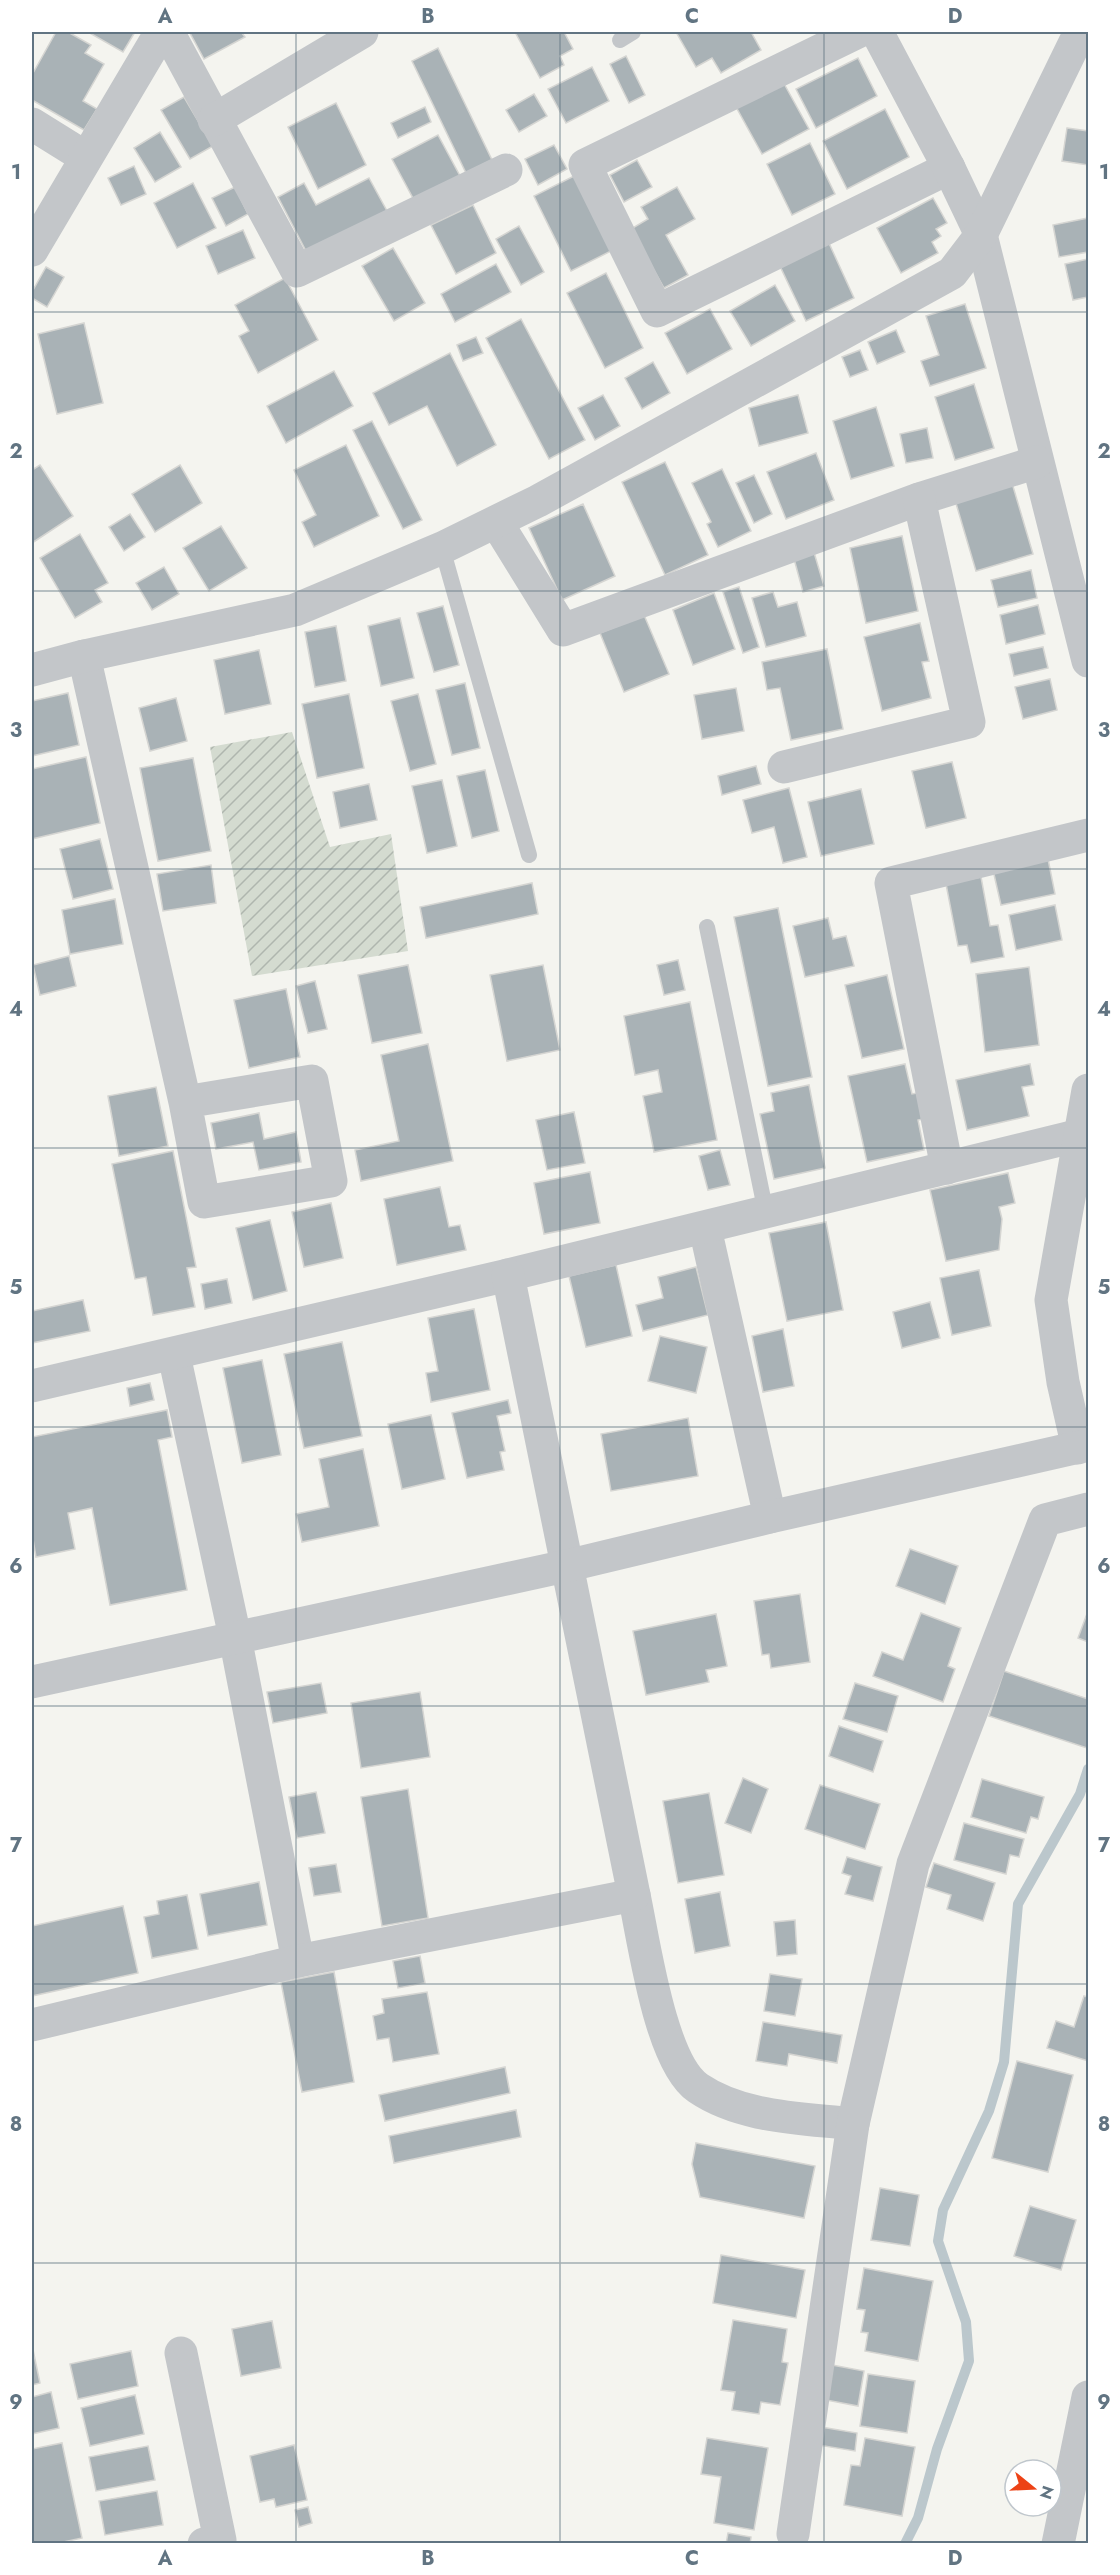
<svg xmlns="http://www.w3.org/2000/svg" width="1120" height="2575" viewBox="0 0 1120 2575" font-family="Jost,sans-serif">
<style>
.garden{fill:url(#garden-furrows)}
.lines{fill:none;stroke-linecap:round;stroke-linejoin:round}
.stream{stroke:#bbc7cc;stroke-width:10}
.building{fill:#a9b2b6;stroke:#d5d5d2;stroke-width:1.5}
.service{stroke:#c3c6c9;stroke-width:16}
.minor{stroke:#c3c6c9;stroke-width:33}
.tertiary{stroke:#c3c6c9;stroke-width:33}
.grid{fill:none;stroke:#617482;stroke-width:1.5;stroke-opacity:0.55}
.neatline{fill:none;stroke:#617482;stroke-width:2}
.grid-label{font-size:20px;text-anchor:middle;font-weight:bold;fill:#617482}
</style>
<defs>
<pattern id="garden-furrows" width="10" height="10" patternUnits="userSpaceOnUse" patternTransform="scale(1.5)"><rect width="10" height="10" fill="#d4dbd0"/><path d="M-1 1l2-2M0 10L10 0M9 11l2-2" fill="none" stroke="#afb6ae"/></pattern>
</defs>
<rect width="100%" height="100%" fill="#f4f4ef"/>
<path class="garden" d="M292 732 330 847 391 834 408 951 252 976 210 747Z"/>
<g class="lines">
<path class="stream" d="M905 2544 918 2518 937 2449 969 2361 966 2322 938 2241 943 2210 989 2111 1004 2062 1018 1904 1080 1794 1088 1769"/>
</g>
<g class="building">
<path d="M56 32H68L91 45 85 53 104 64 83 101 97 109 84 130 32 100V75Z"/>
<path d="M88 32H135L123 52Z"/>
<path d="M192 32H241L245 37 204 59 190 33Z"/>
<path d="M515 32H564L573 49 560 56 564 65 540 78Z"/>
<path d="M676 32H751L761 50 721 73 712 58 696 67Z"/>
<path d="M438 48 492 160 466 173 412 61Z"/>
<path d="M626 56 645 95 629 103 610 64Z"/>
<path d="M858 58 877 96 816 128 796 89Z"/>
<path d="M592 67 609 101 566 123 548 89Z"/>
<path d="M782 80 809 129 762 154 735 105Z"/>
<path d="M534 94 547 116 519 132 506 110Z"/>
<path d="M184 97 213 146 190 159 161 110Z"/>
<path d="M336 103 366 165 318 189 288 127Z"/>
<path d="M425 107 431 122 398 138 391 123Z"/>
<path d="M885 109 909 157 847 189 823 141Z"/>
<path d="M1067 128 1088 131V165L1062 161Z"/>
<path d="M160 132 181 167 155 182 134 148Z"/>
<path d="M438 135 460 176 414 200 392 159Z"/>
<path d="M810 143 835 194 792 215 767 164Z"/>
<path d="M554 145 567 169 538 185 525 159Z"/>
<path d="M637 160 652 187 624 202 610 175Z"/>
<path d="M134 166 146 194 121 205 108 178Z"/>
<path d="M574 176 611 251 571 271 534 196Z"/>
<path d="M369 178 387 211 307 253 278 197 304 183 316 205Z"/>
<path d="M193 183 216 228 177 248 154 203Z"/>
<path d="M235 187 248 214 226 226 212 198Z"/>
<path d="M677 187 695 219 666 235 688 275 664 288 631 229 648 219 641 207Z"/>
<path d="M933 198 947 223 936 229 941 236 932 242 938 253 901 273 877 228Z"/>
<path d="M473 205 496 253 456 274 431 225Z"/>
<path d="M1088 218V252L1059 257 1053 225Z"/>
<path d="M519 226 544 272 521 285 496 239Z"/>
<path d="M243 230 255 258 218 274 206 246Z"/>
<path d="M828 241 854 298 806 321 779 264Z"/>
<path d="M393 248 425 303 394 321 362 266Z"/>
<path d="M1088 259V297L1073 300 1065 264Z"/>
<path d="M496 264 511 292 455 322 441 294Z"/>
<path d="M46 267 64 277 47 307 32 298V292Z"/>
<path d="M606 273 643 348 605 368 567 293Z"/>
<path d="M285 278 318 340 258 373 239 336 249 331 235 305Z"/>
<path d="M775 285 795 321 751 346 730 311Z"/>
<path d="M965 304 986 368 930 386 921 361 939 355 926 316Z"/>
<path d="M710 309 732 349 687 374 665 333Z"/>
<path d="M521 319 585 440 549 459 486 338Z"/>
<path d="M84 323 103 403 57 414 38 334Z"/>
<path d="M896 330 905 352 877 364 868 342Z"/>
<path d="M476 337 483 353 463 361 457 345Z"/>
<path d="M860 350 868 370 850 377 842 357Z"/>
<path d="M450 353 496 445 457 466 427 406 389 425 373 393Z"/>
<path d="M653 362 670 393 642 409 625 378Z"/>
<path d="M334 371 353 406 286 443 267 406Z"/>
<path d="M974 384 994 448 955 460 935 397Z"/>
<path d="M603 395 620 426 595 440 578 408Z"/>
<path d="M798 395 808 433 759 446 749 408Z"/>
<path d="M876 407 894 466 851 479 833 421Z"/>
<path d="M372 421 422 520 403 529 353 430Z"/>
<path d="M927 428 933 458 906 463 900 434Z"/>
<path d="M346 445 379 516 314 547 302 522 316 515 294 470Z"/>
<path d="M816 453 834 500 786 519 767 472Z"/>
<path d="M665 462 708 555 665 575 622 482Z"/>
<path d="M40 465 73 516 32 543V470Z"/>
<path d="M180 465 202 503 155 532 132 494Z"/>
<path d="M722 469 751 531 718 547 707 524 711 522 692 483Z"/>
<path d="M754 475 772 514 754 523 736 483Z"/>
<path d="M1012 483 1033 554 976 571 955 500Z"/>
<path d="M583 504 615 576 562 600 529 528Z"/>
<path d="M130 514 145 537 124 551 109 527Z"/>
<path d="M221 526 247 568 209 591 183 548Z"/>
<path d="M80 534 108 583 95 590 102 602 75 618 40 558Z"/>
<path d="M902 536 918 611 866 623 850 548Z"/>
<path d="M813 549 824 586 803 592 793 555Z"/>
<path d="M164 567 179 594 152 610 136 583Z"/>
<path d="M1031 570 1037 598 998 607 991 580Z"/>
<path d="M739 587 759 647 743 653 723 592Z"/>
<path d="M773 592 778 607 797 602 806 636 766 647 752 598Z"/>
<path d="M714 593 735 649 693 665 673 610Z"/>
<path d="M1038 605 1045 634 1006 644 1000 615Z"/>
<path d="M443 606 459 665 434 672 417 613Z"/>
<path d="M644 615 669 674 624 692 600 633Z"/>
<path d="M400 618 414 678 381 686 368 626Z"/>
<path d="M920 623 929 661 922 662 931 698 882 711 864 637Z"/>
<path d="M336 626 346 681 315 687 305 632Z"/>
<path d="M1043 647 1048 668 1014 676 1009 654Z"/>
<path d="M827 649 843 729 791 740 780 688 767 690 762 662Z"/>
<path d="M259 650 271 704 225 714 214 660Z"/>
<path d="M1050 679 1057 710 1023 719 1015 687Z"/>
<path d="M465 683 480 748 452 755 436 690Z"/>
<path d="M736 688 744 731 702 739 694 695Z"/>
<path d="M68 693 79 745 32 756V701Z"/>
<path d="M349 694 364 768 317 778 302 704Z"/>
<path d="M418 694 436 764 410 771 391 701Z"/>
<path d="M176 698 187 741 150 751 139 708Z"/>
<path d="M86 757 100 823 32 839V769Z"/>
<path d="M193 758 211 851 158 861 140 768Z"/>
<path d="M952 762 966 818 926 828 912 771Z"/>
<path d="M756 766 761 784 722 795 718 776Z"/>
<path d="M485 770 499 831 472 838 457 776Z"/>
<path d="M442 780 457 846 427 853 412 786Z"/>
<path d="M369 784 377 820 340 828 333 792Z"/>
<path d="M789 788 807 857 783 863 774 827 752 833 743 800Z"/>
<path d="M861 789 874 844 821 856 808 802Z"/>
<path d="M100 839 113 889 73 899 60 849Z"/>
<path d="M1048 859 1055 894 1001 905 993 870Z"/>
<path d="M211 865 216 903 163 911 157 874Z"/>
<path d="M981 877 990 926 998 925 1004 957 971 963 967 945 958 946 946 884Z"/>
<path d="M532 883 538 914 426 938 420 907Z"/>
<path d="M115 899 123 944 70 954 62 910Z"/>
<path d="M1055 905 1062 940 1016 950 1009 915Z"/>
<path d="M778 908 812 1077 768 1086 734 917Z"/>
<path d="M828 918 833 939 846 936 854 966 805 977 793 926Z"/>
<path d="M69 956 76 986 40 995 33 965Z"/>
<path d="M678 960 685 990 664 995 657 965Z"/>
<path d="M408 965 422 1033 372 1043 358 975Z"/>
<path d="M543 965 560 1050 507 1061 490 975Z"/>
<path d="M1029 967 1039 1045 985 1052 976 974Z"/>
<path d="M887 975 904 1049 862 1058 845 985Z"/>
<path d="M315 981 327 1029 308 1033 296 986Z"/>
<path d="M286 989 300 1057 249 1068 234 1000Z"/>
<path d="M690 1002 717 1140 654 1152 643 1096 662 1092 658 1070 635 1075 624 1016Z"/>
<path d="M428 1044 453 1161 361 1181 355 1150 399 1141 381 1055Z"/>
<path d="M905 1064 912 1094 923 1092 928 1118 918 1120 924 1150 867 1162 848 1076Z"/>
<path d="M1030 1064 1034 1085 1022 1087 1029 1116 967 1130 956 1080Z"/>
<path d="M809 1085 825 1168 774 1179 760 1114 774 1111 771 1093Z"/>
<path d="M156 1087 168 1146 119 1156 108 1096Z"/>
<path d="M574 1112 585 1163 547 1170 536 1120Z"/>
<path d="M259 1113 264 1139 296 1132 301 1162 259 1170 253 1142 216 1149 211 1123Z"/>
<path d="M720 1150 730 1185 708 1190 699 1156Z"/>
<path d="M173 1151 196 1267 187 1268 195 1307 153 1315 146 1277 135 1279 112 1164Z"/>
<path d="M590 1172 600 1223 544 1234 534 1183Z"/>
<path d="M1008 1173 1015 1203 999 1207 1002 1219 999 1250 946 1261 930 1190Z"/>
<path d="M440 1187 449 1227 460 1225 466 1250 397 1265 384 1199Z"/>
<path d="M331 1203 343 1258 304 1267 292 1212Z"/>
<path d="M270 1220 287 1291 253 1300 236 1228Z"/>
<path d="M826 1222 843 1310 787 1321 769 1233Z"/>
<path d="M616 1265 632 1336 586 1347 569 1276Z"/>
<path d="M696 1267 708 1315 643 1331 636 1305 663 1298 658 1277Z"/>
<path d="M979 1270 991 1326 952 1335 940 1278Z"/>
<path d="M227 1279 232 1303 205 1309 201 1284Z"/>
<path d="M83 1300 90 1331 32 1343V1311Z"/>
<path d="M930 1302 940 1338 902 1348 893 1312Z"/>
<path d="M474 1309 490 1390 431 1402 426 1373 438 1371 428 1318Z"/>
<path d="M783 1329 794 1386 763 1392 752 1336Z"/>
<path d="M660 1336 707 1347 696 1393 648 1381Z"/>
<path d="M342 1342 362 1436 304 1448 284 1354Z"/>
<path d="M262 1360 281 1455 242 1463 223 1368Z"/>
<path d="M150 1383 154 1400 130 1406 127 1388Z"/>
<path d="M508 1400 511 1413 497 1416 505 1451 500 1452 504 1470 467 1478 452 1413Z"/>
<path d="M167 1410 172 1437 158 1440 187 1590 110 1605 92 1508 68 1513 75 1549 36 1557 32 1533V1437Z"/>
<path d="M431 1415 445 1479 402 1489 388 1424Z"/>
<path d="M688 1418 698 1476 611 1491 601 1434Z"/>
<path d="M363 1449 379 1526 302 1542 296 1514 329 1507 319 1459Z"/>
<path d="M910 1549 958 1566 945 1604 896 1586Z"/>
<path d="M800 1594 810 1662 771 1668 769 1654 762 1655 754 1601Z"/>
<path d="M1088 1611V1642L1078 1638Z"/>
<path d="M921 1613 961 1628 948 1666 955 1669 943 1702 873 1676 882 1652 903 1660Z"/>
<path d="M716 1614 727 1666 706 1670 709 1682 646 1695 633 1631Z"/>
<path d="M1004 1671 1088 1699 1087 1748 989 1716Z"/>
<path d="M321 1683 327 1713 273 1723 267 1692Z"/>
<path d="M855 1683 898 1696 887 1732 843 1719Z"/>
<path d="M420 1692 430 1757 361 1768 351 1703Z"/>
<path d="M839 1726 883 1741 873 1772 829 1756Z"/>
<path d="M743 1778 768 1789 751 1833 725 1823Z"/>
<path d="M982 1779 1044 1797 1038 1819 1031 1817 1026 1833 971 1817Z"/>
<path d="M820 1785 880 1804 865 1849 805 1829Z"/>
<path d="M408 1789 428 1918 382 1926 361 1797Z"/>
<path d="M316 1792 325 1833 297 1838 289 1797Z"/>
<path d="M709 1793 724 1875 678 1883 663 1801Z"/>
<path d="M964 1823 1024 1839 1019 1857 1010 1855 1006 1874 954 1860Z"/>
<path d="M847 1857 882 1867 873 1901 845 1894 851 1876 842 1873Z"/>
<path d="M934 1863 995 1883 983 1921 947 1909 951 1895 926 1887Z"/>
<path d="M336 1864 341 1892 314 1896 309 1868Z"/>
<path d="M259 1882 267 1925 208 1936 200 1894Z"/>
<path d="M720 1892 730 1946 695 1953 685 1899Z"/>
<path d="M187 1895 198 1949 152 1958 144 1917 159 1914 157 1901Z"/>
<path d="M123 1906 138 1973 32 1996V1926Z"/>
<path d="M795 1920 797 1954 777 1956 774 1922Z"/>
<path d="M420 1956 425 1983 398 1988 393 1961Z"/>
<path d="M334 1972 354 2082 302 2092 281 1982Z"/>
<path d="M770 1974 802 1979 795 2016 764 2011Z"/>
<path d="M427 1992 439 2054 393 2062 389 2038 377 2040 373 2016 384 2013 382 1999Z"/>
<path d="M1084 1996 1088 1997V2061L1047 2048 1056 2021 1074 2027Z"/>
<path d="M763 2022 842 2035 837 2063 789 2054 787 2066 756 2061Z"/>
<path d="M1017 2061 1073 2075 1048 2172 992 2158Z"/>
<path d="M505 2067 510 2093 385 2121 379 2095Z"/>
<path d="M516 2110 521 2137 394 2163 389 2136Z"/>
<path d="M696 2143 815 2166 804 2218 700 2197 692 2164Z"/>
<path d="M880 2188 919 2195 910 2246 871 2240Z"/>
<path d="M1030 2206 1076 2220 1061 2270 1014 2256Z"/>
<path d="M721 2255 805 2270 796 2318 713 2303Z"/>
<path d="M864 2268 933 2281 918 2361 865 2351 868 2333 861 2332 865 2310 857 2309Z"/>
<path d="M733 2320 787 2329 782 2362 788 2363 780 2405 761 2402 759 2414 732 2410 735 2392 721 2390Z"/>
<path d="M272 2321 281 2368 241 2376 232 2329Z"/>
<path d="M32 2345 40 2383 32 2385Z"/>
<path d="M131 2351 138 2386 78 2399 70 2364Z"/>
<path d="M832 2365 864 2371 858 2406 826 2400Z"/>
<path d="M868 2374 915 2381 907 2433 860 2426Z"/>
<path d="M51 2392 59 2428 32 2434V2397Z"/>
<path d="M135 2395 144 2434 90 2446 81 2408Z"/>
<path d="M821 2427 857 2433 855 2451 818 2445Z"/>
<path d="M707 2438 768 2448 754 2530 714 2523 721 2477 701 2474Z"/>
<path d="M865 2438 915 2447 902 2516 844 2505 851 2465 860 2466Z"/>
<path d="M62 2443 82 2538 54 2544H32V2449Z"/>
<path d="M294 2445 307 2500 276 2507 274 2499 260 2502 250 2456Z"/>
<path d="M148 2446 155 2480 96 2491 89 2457Z"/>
<path d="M157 2491 163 2525 105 2535 99 2501Z"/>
<path d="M308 2507 312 2523 299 2527 295 2510Z"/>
<path d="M728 2533 751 2537 750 2544H726Z"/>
</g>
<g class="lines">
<g class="service">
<path d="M620 40 633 32"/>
<path d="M442 548 529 855"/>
<path d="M707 927 766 1213"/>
</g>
<g class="minor">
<path d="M168 32 297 271 506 170"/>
<path d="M858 32 585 165 657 311 949 168"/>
<path d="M877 32 949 168 981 235 1088 661"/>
<path d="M214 120 362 32"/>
<path d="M32 124 85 157"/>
<path d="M32 250 161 32"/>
<path d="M497 523 563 630 919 499 1037 462"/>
<path d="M84 656 185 1102 204 1202 331 1181 312 1081 185 1102"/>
<path d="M32 670 84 656 295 610 442 548 538 501 952 273 981 235 1080 32"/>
<path d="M784 767 969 722 919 499"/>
<path d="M947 1168 891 883 1088 835"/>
<path d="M705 1228 770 1517"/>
<path d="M174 1355 235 1637 298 1961"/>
<path d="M32 1386 508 1275 1080 1135"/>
<path d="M1078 1448 1063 1382 1051 1300 1088 1090"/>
<path d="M634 1895C644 1941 660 2062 698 2088 742 2118 802 2118 853 2124"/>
<path d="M32 2025 298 1961 634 1895 508 1275"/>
<path d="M181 2353 220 2540 204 2544"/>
<path d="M793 2534 853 2124 913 1864 1045 1520 1088 1509"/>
<path d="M1058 2544 1088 2397"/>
</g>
<path class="tertiary" d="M32 1682 566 1566 770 1517 1088 1445"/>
</g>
<path class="grid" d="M296 32V2544M560 32V2544M824 32V2544M32 312H1088M32 591H1088M32 869H1088M32 1148H1088M32 1427H1088M32 1706H1088M32 1984H1088M32 2263H1088"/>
<rect width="1120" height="2575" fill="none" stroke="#ffffff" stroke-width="66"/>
<g transform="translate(1033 2488) rotate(108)"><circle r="28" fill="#ffffff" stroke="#c0c7cd" stroke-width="1.5"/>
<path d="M0-4.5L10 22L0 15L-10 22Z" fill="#ed4216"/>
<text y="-9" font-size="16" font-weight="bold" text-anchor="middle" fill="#617482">N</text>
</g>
<rect x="33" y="33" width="1054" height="2509" class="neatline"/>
<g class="grid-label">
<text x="165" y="23">A</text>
<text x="428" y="23">B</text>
<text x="692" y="23">C</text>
<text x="955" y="23">D</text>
<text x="16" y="179">1</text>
<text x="1104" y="179">1</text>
<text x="16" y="458">2</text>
<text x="1104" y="458">2</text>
<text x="16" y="737">3</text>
<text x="1104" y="737">3</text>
<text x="16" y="1016">4</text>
<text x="1104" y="1016">4</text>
<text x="16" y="1294">5</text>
<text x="1104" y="1294">5</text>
<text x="16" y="1573">6</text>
<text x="1104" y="1573">6</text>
<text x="16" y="1852">7</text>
<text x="1104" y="1852">7</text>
<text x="16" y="2131">8</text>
<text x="1104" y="2131">8</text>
<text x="16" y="2409">9</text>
<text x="1104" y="2409">9</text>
<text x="165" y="2565">A</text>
<text x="428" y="2565">B</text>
<text x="692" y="2565">C</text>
<text x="955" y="2565">D</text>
</g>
</svg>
